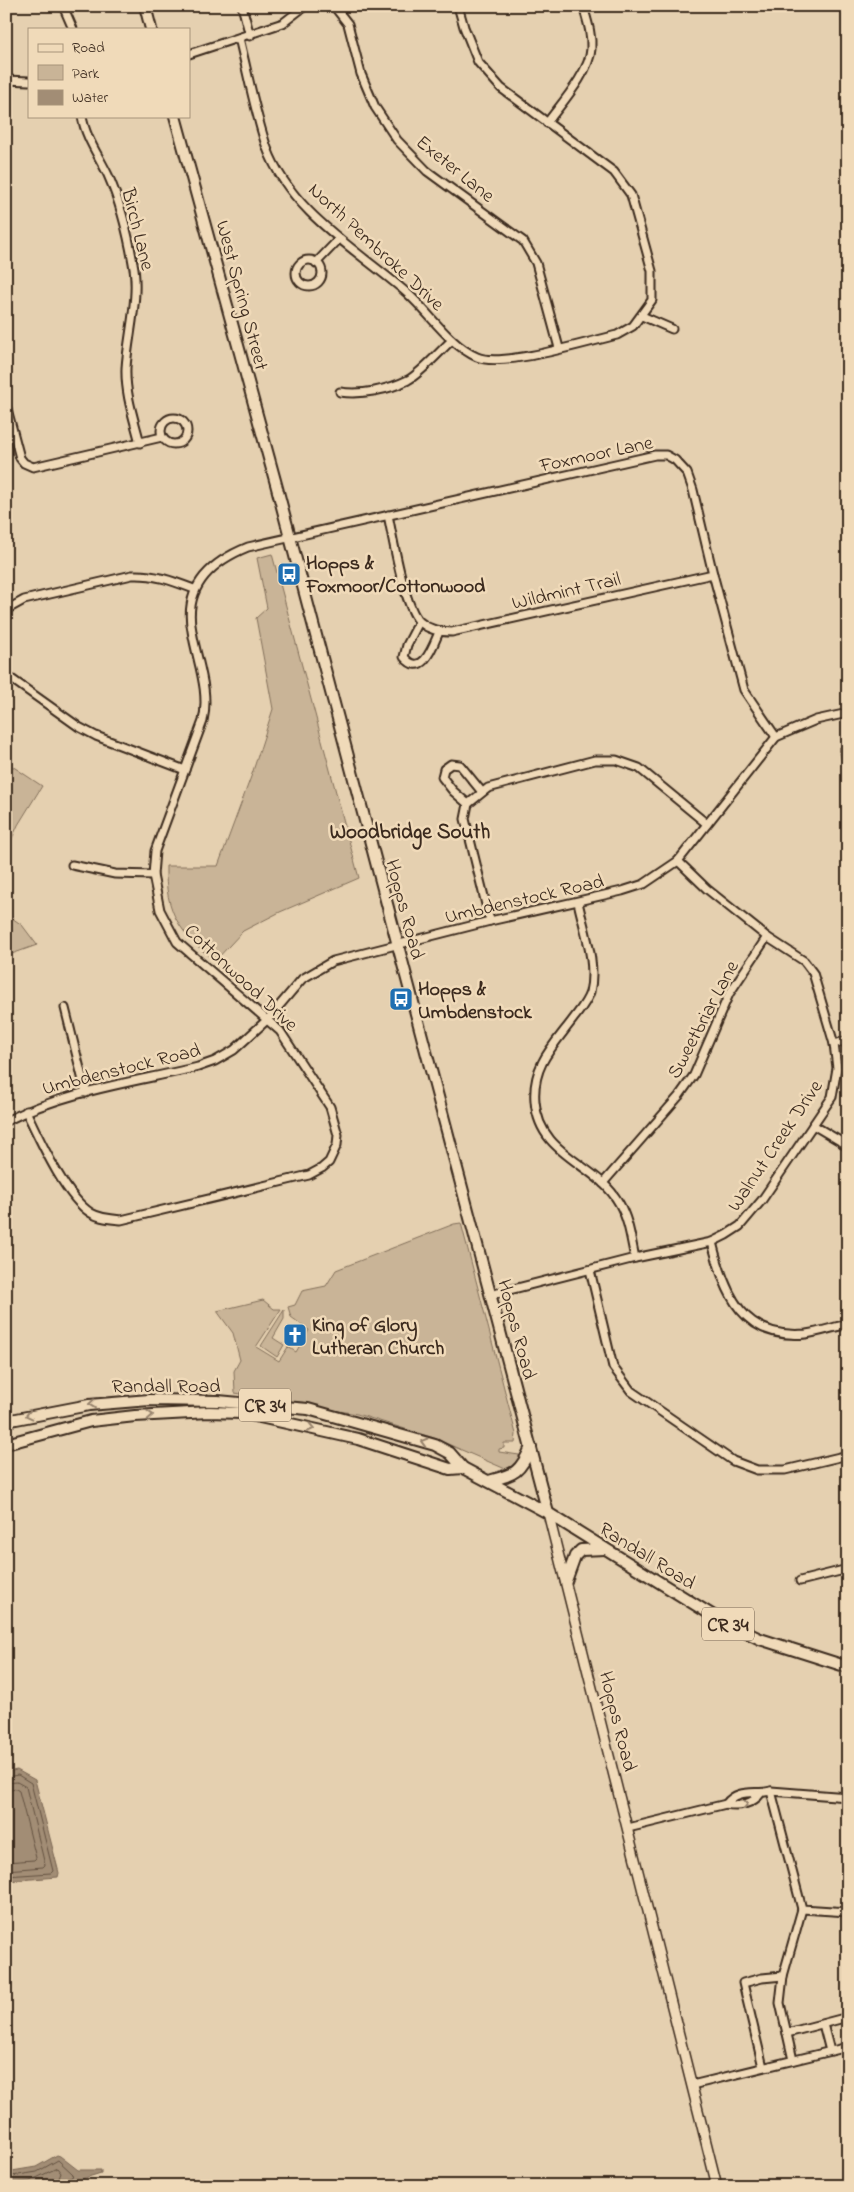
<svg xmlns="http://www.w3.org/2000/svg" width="854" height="2192" viewBox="0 0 854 2192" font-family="'Indie Flower',sans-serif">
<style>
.green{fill:#c9b497;stroke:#826f5a}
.water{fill:#a28d75;stroke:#796552}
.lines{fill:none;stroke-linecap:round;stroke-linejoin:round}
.shore{stroke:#645241;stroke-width:1}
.minor-casing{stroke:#3b2a1e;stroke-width:11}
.tertiary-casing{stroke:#3b2a1e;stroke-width:12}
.secondary-casing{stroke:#3b2a1e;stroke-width:14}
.primary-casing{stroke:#3b2a1e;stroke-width:14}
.minor{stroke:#f0dab9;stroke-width:7}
.tertiary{stroke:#f0dab9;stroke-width:9}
.secondary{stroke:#f0dab9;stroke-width:10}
.primary{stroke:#f0dab9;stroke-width:10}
.oneway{stroke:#96826c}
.labels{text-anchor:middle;stroke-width:5;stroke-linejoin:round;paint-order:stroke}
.shield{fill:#f0dab9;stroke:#715f4c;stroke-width:1}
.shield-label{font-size:19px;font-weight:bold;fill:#3b2a1e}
.street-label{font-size:20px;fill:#3b2a1e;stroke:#f0dab9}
.poi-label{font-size:20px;font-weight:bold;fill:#3b2a1e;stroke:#f0dab9;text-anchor:start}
.neighbourhood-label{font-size:21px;font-weight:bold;fill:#3b2a1e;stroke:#f0dab9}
</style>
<rect width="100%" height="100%" fill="#e5d0b0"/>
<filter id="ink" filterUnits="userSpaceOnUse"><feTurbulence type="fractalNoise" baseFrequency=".02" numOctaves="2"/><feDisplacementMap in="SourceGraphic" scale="10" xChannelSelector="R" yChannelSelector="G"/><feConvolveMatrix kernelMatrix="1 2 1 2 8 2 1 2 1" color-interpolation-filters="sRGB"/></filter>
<g filter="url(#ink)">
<g class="green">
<path d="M272 554 359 878 280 912 243 931 215 961C180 933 165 913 166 866H218L252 774 273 709 256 618 267 608 257 558Z"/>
<path d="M6 762 42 786 18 825 6 852Z"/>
<path d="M6 910 9 916 22 925 37 945 6 956Z"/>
<path d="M461 1223 516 1434 515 1443H504V1448L499 1449V1452L519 1455 521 1462 510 1471 434 1438 357 1414 235 1393 234 1371 240 1360 233 1333 217 1311 263 1300 274 1309H281L256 1347 279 1361 288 1347 296 1352 309 1330 291 1317 288 1307 295 1305 302 1291 326 1286 336 1270 454 1224Z"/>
<path d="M284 1310V1319L273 1338 284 1345 277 1357 261 1346Z"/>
</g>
<g class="water">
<path d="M848 741V792L839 748Z"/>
<path d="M17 1770 35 1780 59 1873 58 1877 6 1881V1772Z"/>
<path d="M57 2155 60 2156 78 2170H101V2173L59 2186H6V2172L36 2167Z"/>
</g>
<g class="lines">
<g class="shore">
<path d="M6 1777 18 1775 31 1783 53 1871 51 1873 6 1876"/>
<path d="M6 1783 17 1782 26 1787 45 1865 43 1867 6 1870"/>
<path d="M6 1791 16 1789 19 1791 36 1858 34 1860 6 1862"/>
<path d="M6 2177 37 2172 58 2160 73 2174 72 2177 64 2180 63 2186"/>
<path d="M6 2183 30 2181 57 2168 61 2173 56 2186"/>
</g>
<g class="minor-casing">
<g id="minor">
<path d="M63 6 73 29"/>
<path d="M242 6 250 36"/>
<path d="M334 6 348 24 361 74 375 107 397 140 427 171 523 241 536 263 559 348"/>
<path d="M239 38C248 74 255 113 267 148 290 212 359 251 407 293 430 313 448 344 477 357 502 368 587 342 617 335L633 326 652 300V271L631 195 614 172 501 88 478 62 464 27 458 6"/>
<path d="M189 54 283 23 305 6"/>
<path d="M6 80 29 81"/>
<path d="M82 116C85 137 99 156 108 175 120 202 128 234 133 263 140 295 128 335 126 368 125 394 134 419 140 443"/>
<path d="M547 123C560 105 590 72 591 49 592 34 587 20 583 6"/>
<path d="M6 258V260"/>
<circle cx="309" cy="273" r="13"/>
<path d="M316 263 339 239"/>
<path d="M642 316 672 329"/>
<path d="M340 392C362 395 388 390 408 380 421 373 441 350 452 340"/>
<path d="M6 405 20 458 24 463 33 467 162 437"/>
<circle cx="174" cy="431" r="13"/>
<path d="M388 515C393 538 404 608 420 622 428 629 441 632 452 632L713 574"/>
<path d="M6 610 24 600 132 575C155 574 173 581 194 589"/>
<path d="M419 622 407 645 404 657C422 679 433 646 439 632"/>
<path d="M6 675 79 727 96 736 185 770"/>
<path d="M468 804 453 791 442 777 444 769 451 764 460 765 482 792"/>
<path d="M72 865 115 874 153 875"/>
<path d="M578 902C584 930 597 964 590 992 587 1002 580 1010 574 1018 554 1045 532 1065 535 1101 539 1157 596 1162 619 1203 629 1220 631 1240 635 1258"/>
<path d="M490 921 465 819 468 804 488 788 595 760H616L639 768 707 824"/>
<path d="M65 1008 86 1093"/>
<path d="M834 1044 848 1040"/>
<path d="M26 1111C39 1138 65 1197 91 1213 99 1218 110 1219 121 1220L309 1175 322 1168 329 1162 337 1145 338 1135 330 1107 280 1031 177 942 160 910 153 875 155 851 203 721C210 690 197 662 192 631 183 587 211 562 248 547L655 455H666L675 460 687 473 693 490 713 574 744 690 776 737"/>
<path d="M6 1121C66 1091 134 1082 198 1067L215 1061 234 1050 268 1019 302 979 333 961 490 921 622 891 644 884 678 861 776 737 816 720 848 713"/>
<path d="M813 1125 840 1141 848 1148"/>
<path d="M603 1183 679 1096 694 1075 729 994 767 937"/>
<path d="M712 1242C725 1294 743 1340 806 1334 820 1332 834 1327 848 1324"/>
<path d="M590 1270 613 1367 631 1391 733 1461 757 1470H785L848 1455"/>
<path d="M490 1295 635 1258 712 1242 726 1235 740 1226 762 1200 832 1097 837 1068 834 1044 813 973 804 961 767 937 707 889 678 861"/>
<path d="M845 1456 848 1467"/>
<path d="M800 1581 848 1569"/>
<path d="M771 1791 802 1909 848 1912"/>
<path d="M726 1804C738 1788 755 1795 771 1791L848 1797"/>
<path d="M628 1828 726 1804C739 1807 753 1804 761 1793"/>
<path d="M823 2024 830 2051"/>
<path d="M787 2033 848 2017"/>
<path d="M793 2060 780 2003 783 1976 802 1909"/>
<path d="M763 2067 743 1983 762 1978 783 1976"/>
<path d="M692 2085 848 2047"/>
</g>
</g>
<g class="tertiary-casing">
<path id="tertiary" d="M548 1513 717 2186"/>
</g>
<g class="secondary-casing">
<g id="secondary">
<path d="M145 6 151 29"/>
<path d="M175 116 276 484 548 1513"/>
</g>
</g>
<g class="primary-casing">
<g id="primary">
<path d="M6 1421 89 1405 149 1400 218 1401 308 1409 435 1445 450 1453 463 1468 548 1513 720 1620 760 1639 848 1667"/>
<path d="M6 1444 91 1421 135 1416 209 1412 242 1413 358 1439 450 1469 463 1468"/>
<path d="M489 1481C515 1474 520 1473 531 1447"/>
<path d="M566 1581 575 1556 581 1550 605 1549"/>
</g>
</g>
<use href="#minor" class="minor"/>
<use href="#tertiary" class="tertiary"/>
<use href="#secondary" class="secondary"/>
<use href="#primary" class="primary"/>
</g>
<defs><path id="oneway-chevron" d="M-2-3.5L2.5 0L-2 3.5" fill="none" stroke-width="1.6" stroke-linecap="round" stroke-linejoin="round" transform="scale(1.25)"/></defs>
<g class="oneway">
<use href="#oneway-chevron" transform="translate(92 1404) rotate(174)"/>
<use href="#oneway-chevron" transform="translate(29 1415) rotate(167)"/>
<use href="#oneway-chevron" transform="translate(150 1415) rotate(-3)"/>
<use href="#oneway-chevron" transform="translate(311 1428) rotate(12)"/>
<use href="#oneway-chevron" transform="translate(424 1442) rotate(-164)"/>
<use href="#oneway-chevron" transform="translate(745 1804) rotate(-14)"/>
</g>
</g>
<defs>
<g id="bus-square" transform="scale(1.25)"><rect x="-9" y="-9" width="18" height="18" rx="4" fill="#1f6fb2" stroke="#f0dab9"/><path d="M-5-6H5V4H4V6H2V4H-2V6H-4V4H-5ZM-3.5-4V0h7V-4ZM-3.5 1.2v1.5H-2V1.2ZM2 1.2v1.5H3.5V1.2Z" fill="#fff"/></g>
<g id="church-square" transform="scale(1.25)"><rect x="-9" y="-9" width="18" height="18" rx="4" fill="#1f6fb2" stroke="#f0dab9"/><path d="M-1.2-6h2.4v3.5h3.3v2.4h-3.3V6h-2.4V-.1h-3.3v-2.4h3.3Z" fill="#fff"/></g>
</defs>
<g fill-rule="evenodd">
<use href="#bus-square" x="289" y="574"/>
<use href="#bus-square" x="401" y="999"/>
<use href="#church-square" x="295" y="1335"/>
</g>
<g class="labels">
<g class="shield">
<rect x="239" y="1388.5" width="52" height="33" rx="4"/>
<rect x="702" y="1607.5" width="52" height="33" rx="4"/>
</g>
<g class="shield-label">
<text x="265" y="1412">CR 34</text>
<text x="728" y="1631">CR 34</text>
</g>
<g class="street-label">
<text transform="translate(456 168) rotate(39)" y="7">Exeter Lane</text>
<text transform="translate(139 229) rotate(76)" y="7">Birch Lane</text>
<text transform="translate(377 246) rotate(43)" y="7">North Pembroke Drive</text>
<text transform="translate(243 295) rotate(75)" y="7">West Spring Street</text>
<text transform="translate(596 453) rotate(-12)" y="7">Foxmoor Lane</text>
<text transform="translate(566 590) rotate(-13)" y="7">Wildmint Trail</text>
<text transform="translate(524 898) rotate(-13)" y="7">Umbdenstock Road</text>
<text transform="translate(406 909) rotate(75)" y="7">Hopps Road</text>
<text transform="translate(242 977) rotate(43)" y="7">Cottonwood Drive</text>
<text transform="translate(702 1019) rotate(-62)" y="7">Sweetbriar Lane</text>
<text transform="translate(121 1068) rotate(-14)" y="7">Umbdenstock Road</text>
<text transform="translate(774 1145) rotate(-56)" y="7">Walnut Creek Drive</text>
<text transform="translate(518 1329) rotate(75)" y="7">Hopps Road</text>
<text x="166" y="1392">Randall Road</text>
<text transform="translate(648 1555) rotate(32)" y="7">Randall Road</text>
<text transform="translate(619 1721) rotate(76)" y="7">Hopps Road</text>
</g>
<g class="poi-label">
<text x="306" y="569">Hopps &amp;<tspan x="306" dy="23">Foxmoor/Cottonwood</tspan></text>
<text x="418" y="995">Hopps &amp;<tspan x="418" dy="23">Umbdenstock</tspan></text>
<text x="312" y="1331">King of Glory<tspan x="312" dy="23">Lutheran Church</tspan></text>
</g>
<g class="neighbourhood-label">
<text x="410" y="838">Woodbridge South</text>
</g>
</g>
<rect width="854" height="2192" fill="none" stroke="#f0dab9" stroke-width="25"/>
<rect x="12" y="12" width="829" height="2167" fill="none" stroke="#3b2a1e" stroke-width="2" filter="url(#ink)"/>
<rect x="28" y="28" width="162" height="90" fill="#f0dab9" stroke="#a8947b"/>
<rect x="38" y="44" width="25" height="8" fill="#f0dab9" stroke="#a8947b"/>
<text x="72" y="52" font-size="15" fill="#3b2a1e">Road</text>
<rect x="38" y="65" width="25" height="15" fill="#c9b497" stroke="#a8947b"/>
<text x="72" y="78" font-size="15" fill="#3b2a1e">Park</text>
<rect x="38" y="90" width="25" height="15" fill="#a28d75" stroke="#a8947b"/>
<text x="72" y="102" font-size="15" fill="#3b2a1e">Water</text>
</svg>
